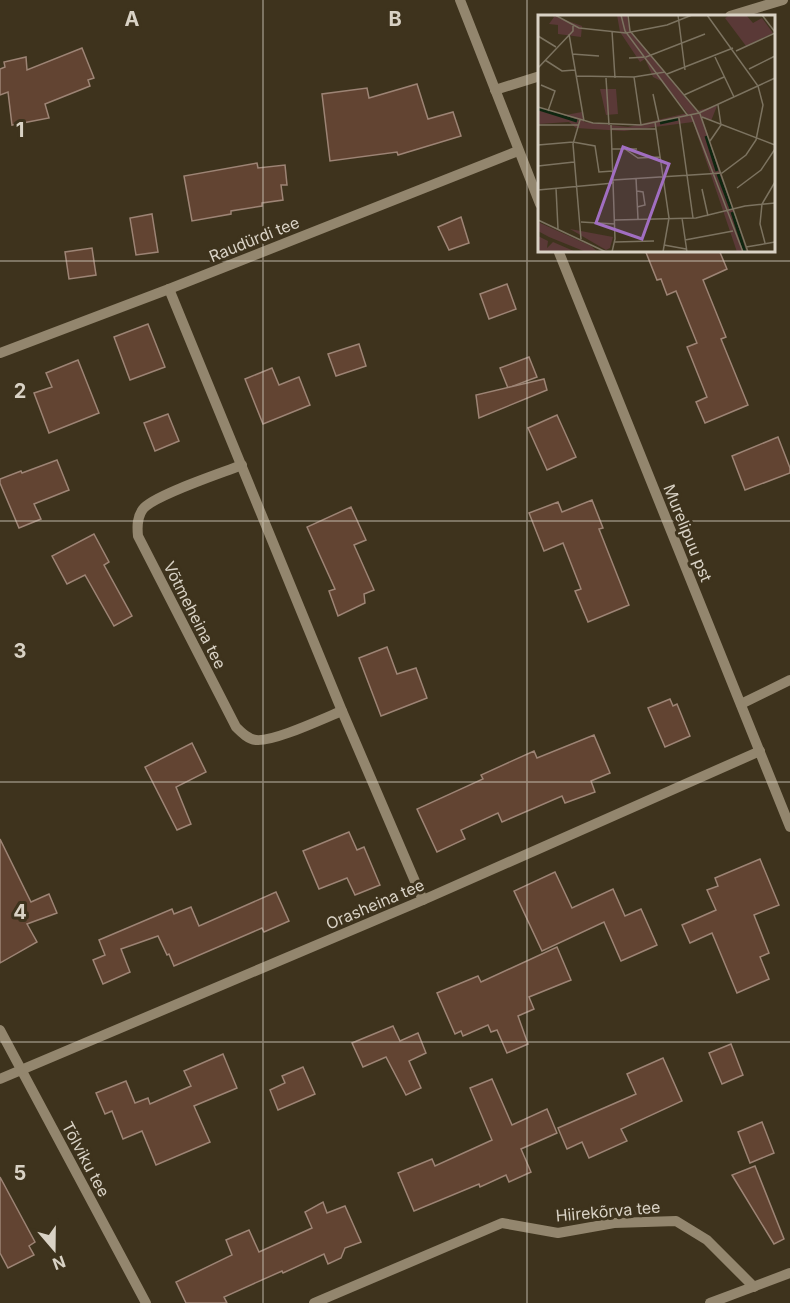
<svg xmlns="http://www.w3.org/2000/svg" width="790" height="1303" viewBox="0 0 790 1303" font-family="Inter,sans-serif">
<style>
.building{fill:#624432;stroke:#9d8475;stroke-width:1.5}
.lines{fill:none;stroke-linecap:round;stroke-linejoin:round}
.minor{stroke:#93866e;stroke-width:10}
.grid{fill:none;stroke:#d9d2c5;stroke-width:1.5;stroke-opacity:0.55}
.labels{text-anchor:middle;stroke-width:6;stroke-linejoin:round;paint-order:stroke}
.street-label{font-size:16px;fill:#d9d2c5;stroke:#3e331d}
.inset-river{fill:none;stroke:#0f2610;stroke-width:3}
.inset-road{fill:none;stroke:#7c7360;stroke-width:1.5}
.view{fill:#a16ec1;fill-opacity:0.15;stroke:#a16ec1;stroke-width:3}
.inset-edge{fill:none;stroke:#d9d2c5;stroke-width:3}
.grid-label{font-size:20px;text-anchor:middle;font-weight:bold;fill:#d9d2c5;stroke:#3e331d;stroke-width:6;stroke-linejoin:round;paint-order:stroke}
</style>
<rect width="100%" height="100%" fill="#3e331d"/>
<g class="building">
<path d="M82 48 94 78 88 80 90 86 45 104 49 118 12 125 8 92 0 95V69L5 67 4 62 26 57 27 70Z"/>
<path d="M417 84 428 119 453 112 461 136 398 155 397 152 330 161 322 94 367 88 369 98Z"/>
<path d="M257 163 258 168 285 165 287 185H281L283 200 262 203V206L231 211V214L192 221 184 176Z"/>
<path d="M152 214 158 252 136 255 130 218Z"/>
<path d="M461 217 469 243 449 250 438 227Z"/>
<path d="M92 248 96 275 69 279 65 252Z"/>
<path d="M645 250H719L727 269 703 280 726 337 721 339 748 405 705 423 696 402 707 397 687 347 697 343 676 291 667 295 661 279 657 280Z"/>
<path d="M507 284 516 309 489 319 480 294Z"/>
<path d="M148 324 165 367 130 380 114 337Z"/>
<path d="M359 344 366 366 336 376 328 354Z"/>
<path d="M529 357 537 377 508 388 500 368Z"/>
<path d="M78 360 99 413 49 433 34 393 52 387 46 373Z"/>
<path d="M272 368 279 385 299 377 310 405 263 424 245 379Z"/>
<path d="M544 379 547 390 479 418 476 395Z"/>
<path d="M168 414 179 441 155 451 144 423Z"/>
<path d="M557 415 576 457 547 470 528 428Z"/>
<path d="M778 437 790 468V473L745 490 732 456Z"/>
<path d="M57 460 69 490 34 504 41 519 19 528 0 483V479L21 471 22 473Z"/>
<path d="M592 500 603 528 599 529 629 605 588 622 575 591 581 589 563 543 544 551 529 513 558 502 562 512Z"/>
<path d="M351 507 366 540 354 545 374 590 364 594 365 603 338 616 329 591 335 589 307 527Z"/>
<path d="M94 534 109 562 104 565 132 616 114 626 85 575 67 584 52 556Z"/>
<path d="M387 647 397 674 416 668 427 698 381 716 359 658Z"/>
<path d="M670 699 673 706 677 704 690 736 665 747 648 708Z"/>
<path d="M594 735 610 773 591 781 595 792 565 803 562 796 502 822 498 813 461 830 465 839 437 852 417 809 483 779 481 775 534 751 537 758Z"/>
<path d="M192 743 206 772 176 787 191 824 177 830 145 767Z"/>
<path d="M349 832 357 850 364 847 380 885 355 895 347 878 319 889 303 851Z"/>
<path d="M0 839 31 902 49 894 57 913 27 924 37 942 0 963Z"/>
<path d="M760 859 779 905 754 915 769 953 760 957 769 979 737 993 712 933 690 943 682 925 716 910 707 890 718 886 715 878Z"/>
<path d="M555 872 572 908 613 889 625 916 641 909 657 945 621 961 604 922 542 951 514 891Z"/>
<path d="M276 892 289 921 264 932 262 928 174 966 169 954 167 955 158 936 121 949 130 972 103 984 93 960 105 955 99 940 172 909 174 914 191 907 199 926Z"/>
<path d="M557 947 571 980 529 997 534 1009 518 1016 528 1044 507 1053 497 1030 491 1032 488 1025 463 1036 461 1031 455 1034 437 993 478 976 481 982Z"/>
<path d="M393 1026 400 1041 418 1033 426 1053 409 1061 421 1088 406 1095 386 1057 363 1067 352 1043Z"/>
<path d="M731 1044 743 1075 722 1084 709 1053Z"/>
<path d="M223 1054 237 1088 194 1106 210 1142 156 1165 142 1131 123 1139 112 1111 105 1114 96 1093 126 1081 135 1103 148 1098 150 1104 191 1086 184 1071Z"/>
<path d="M663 1058 682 1101 621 1129 627 1141 589 1158 582 1142 567 1149 558 1128 636 1094 627 1074Z"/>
<path d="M303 1067 315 1094 278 1110 270 1090 285 1083 282 1076Z"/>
<path d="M492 1079 512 1125 547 1109 557 1133 521 1149 531 1172 509 1182 506 1175 480 1187 479 1184 414 1211 398 1173 432 1159 435 1166 492 1140 470 1088Z"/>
<path d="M762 1122 774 1153 750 1163 738 1132Z"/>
<path d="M755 1166 784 1239 774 1244 732 1175Z"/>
<path d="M0 1177 35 1242 29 1246 34 1255 8 1268 0 1253Z"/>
<path d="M323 1202 327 1213 345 1206 361 1242 345 1248 341 1258 328 1264 324 1254 283 1273 282 1271 224 1297 227 1303H186L176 1282 232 1255 226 1240 249 1230 259 1252 312 1228 305 1212Z"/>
</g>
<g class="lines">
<g class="minor">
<path d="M460 0 540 204"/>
<path d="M730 16 783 0"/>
<path d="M495 90 540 76"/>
<path d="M558 250 790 827"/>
<path d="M169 289 342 711 423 900"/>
<path d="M0 353 169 289 518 151"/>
<path d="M242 465C222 473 154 495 143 509 137 517 137 526 138 536L236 727C242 733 248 739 256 740 274 742 324 718 342 711"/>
<path d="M741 704 790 680"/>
<path d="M0 1030 146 1303"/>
<path d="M0 1079 423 900 760 751"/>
<path d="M314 1303 502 1223 558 1233 614 1223 676 1221 707 1240 754 1287"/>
<path d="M710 1303 790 1273"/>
</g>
</g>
<path class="grid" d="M263 0V1303M527 0V1303M0 261H790M0 521H790M0 782H790M0 1042H790"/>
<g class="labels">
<g class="street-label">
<text transform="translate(254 239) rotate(-22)" y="6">Raudürdi tee</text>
<text transform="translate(688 533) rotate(68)" y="6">Murelipuu pst</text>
<text transform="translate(195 615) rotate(63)" y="6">Võtmeheina tee</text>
<text transform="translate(375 904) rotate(-23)" y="6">Orasheina tee</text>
<text transform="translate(86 1159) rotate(62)" y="6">Tõlviku tee</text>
<text transform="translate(608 1211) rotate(-5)" y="6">Hiirekõrva tee</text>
</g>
</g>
<g transform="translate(538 15)">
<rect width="237" height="237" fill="#3e331d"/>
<path d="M13 0 44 11 43 22 20 19V10L11 9 16 2ZM79 0H89L92 16 160 98 151 100 125 67 115 62 107 44 102 47 82 17ZM192 0H208L215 8 224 3 235 18 208 31 187 3ZM62 74H78L80 99 68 100ZM179 91 173 106 164 102 209 237H199L155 107 86 116 38 113 31 107 0 109V93L22 101 44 97 46 107 90 112ZM0 207 53 231 60 237H48L11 222 0 216ZM32 214 75 222 72 233 68 235ZM0 221 10 226 9 233 15 227 38 237H0Z" fill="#5a3937"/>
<path class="inset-river" d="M1 94 39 106M122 108 140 104M168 121 179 156M180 159 193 194M194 197 207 237"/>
<path class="inset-road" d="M17 0 41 13 88 18 129 10 154 0M83 0 87 16 150 101M90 0 92 16 162 99 210 237M140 0 147 55M224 0 237 17M74 16 77 63M31 19 46 106M0 21 18 32M198 36 237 18M34 39 61 41M177 42 196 82M91 43 108 42 167 19M7 45 24 56 37 55M0 53 35 16V11M211 54 237 41M129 59 195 33M38 61 96 62 127 57M96 62 103 110M68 63 71 110M3 70 17 76 10 96M115 79 121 107M146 80 186 62M0 92 55 108 103 110 161 98 237 63M153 100 205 237M164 102 237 130M141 103 155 203M42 105 35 129 43 224M117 107 131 203 125 237M0 110H41M73 110 77 224 74 237M73 114H118M172 126 183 110 180 90M0 130 35 127 57 131 61 157 75 156M74 134H99M87 134 100 143 122 142M0 151 36 147M98 163 100 204M75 165 184 158 208 140 218 125 225 90 220 71 169 0M18 173 20 214M199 173 223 155 237 134M164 174 170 201M0 175 76 168M99 176 105 177 107 190 99 192M144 203 149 237M0 205 68 237M77 205 158 203 207 191 237 188M43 207 77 209M147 225 195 216M77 227 116 226M227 228 222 209 224 189 237 167M126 230 148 234M208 232 237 227"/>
<path class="view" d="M85 132 131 149 104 224 58 208Z"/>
<rect width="237" height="237" class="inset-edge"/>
</g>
<g class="grid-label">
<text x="132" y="26">A</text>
<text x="395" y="26">B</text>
<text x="20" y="137">1</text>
<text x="20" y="398">2</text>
<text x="20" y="658">3</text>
<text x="20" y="919">4</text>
<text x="20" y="1180">5</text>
</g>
<g transform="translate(54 1249) rotate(160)" stroke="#3e331d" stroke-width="4.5" paint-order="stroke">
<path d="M0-4.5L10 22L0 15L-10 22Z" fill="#d9d2c5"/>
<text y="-9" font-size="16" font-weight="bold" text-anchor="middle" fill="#d9d2c5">N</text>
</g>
</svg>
